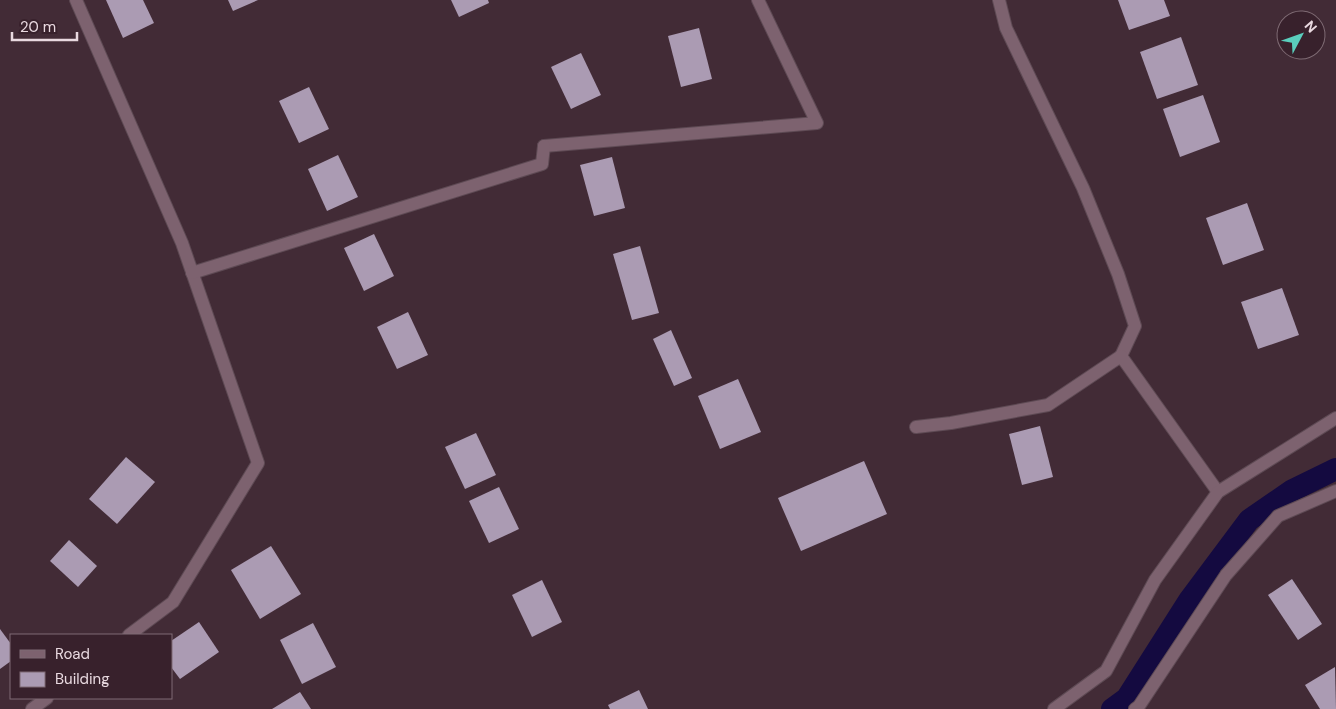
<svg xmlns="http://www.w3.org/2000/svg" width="1336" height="709" viewBox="0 0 1336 709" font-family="'DM Sans',sans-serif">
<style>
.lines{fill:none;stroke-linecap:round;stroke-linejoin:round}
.canal{stroke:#140a40;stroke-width:22}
.building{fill:#ab9bb3}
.service-casing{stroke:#5e4a54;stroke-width:14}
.minor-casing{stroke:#5e4a54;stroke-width:14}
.service{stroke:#7d626f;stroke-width:12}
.minor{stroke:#7d626f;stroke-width:12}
</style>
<rect width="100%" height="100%" fill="#422b36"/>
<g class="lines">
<path class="canal" d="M1112 709 1127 698 1190 599 1249 520 1291 491 1336 469"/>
</g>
<g class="building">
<path d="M106 0H143L154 23 123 38Z"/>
<path d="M228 0H258L233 11Z"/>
<path d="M451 0H488L489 3 459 17Z"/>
<path d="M1118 0H1164L1170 16 1129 30Z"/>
<path d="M699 28 712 79 681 87 668 36Z"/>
<path d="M1181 37 1198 85 1157 99 1140 52Z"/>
<path d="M581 53 601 95 571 109 551 67Z"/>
<path d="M309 87 329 129 299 143 279 101Z"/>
<path d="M1203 95 1220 142 1180 157 1163 109Z"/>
<path d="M338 155 358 197 327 211 308 169Z"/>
<path d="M612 157 625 208 594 216 580 165Z"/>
<path d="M1247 203 1264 250 1223 265 1206 218Z"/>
<path d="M374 234 394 276 364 291 344 248Z"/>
<path d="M640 246 659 313 632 320 613 254Z"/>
<path d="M1282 288 1299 335 1258 349 1241 302Z"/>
<path d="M408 312 428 355 397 369 377 327Z"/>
<path d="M671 330 692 378 674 386 653 339Z"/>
<path d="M738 379 761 432 720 449 698 396Z"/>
<path d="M1040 426 1053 477 1022 485 1009 434Z"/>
<path d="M476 433 496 475 465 489 445 447Z"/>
<path d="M126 457 155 482 117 524 89 499Z"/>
<path d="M864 461 887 514 801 551 778 498Z"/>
<path d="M499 487 519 529 489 543 469 501Z"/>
<path d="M69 540 97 566 78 587 50 561Z"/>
<path d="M271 546 301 594 260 619 231 570Z"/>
<path d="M1292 579 1322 624 1298 640 1268 595Z"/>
<path d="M542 580 562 622 532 637 512 595Z"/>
<path d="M199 622 219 652 180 679 171 667V641Z"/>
<path d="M313 623 336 667 302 684 280 640Z"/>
<path d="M0 629 11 644V661L0 669Z"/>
<path d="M1335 667 1336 709H1320L1305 685Z"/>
<path d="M639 690 648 709H610L608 705Z"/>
<path d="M300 692 311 709H272Z"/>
</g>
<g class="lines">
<g class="service-casing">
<path id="service" d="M544 146 817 123 758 0"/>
</g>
<g class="minor-casing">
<g id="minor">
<path d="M76 0 182 243 258 463 173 602 129 635"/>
<path d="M999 0 1006 28 1083 188 1118 274 1135 326 1121 356"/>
<path d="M192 273 542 164 544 146"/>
<path d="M916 427 951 423 1048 405 1121 356 1218 492"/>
<path d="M32 709 47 698"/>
<path d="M1054 709 1106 671 1155 580 1218 492 1336 418"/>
<path d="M1135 709 1139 706 1226 575 1278 516 1336 491"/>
</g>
</g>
<use href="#service" class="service"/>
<use href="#minor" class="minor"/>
</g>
<rect x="10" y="634" width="162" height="65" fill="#38212c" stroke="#7f6b74"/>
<rect x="20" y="650" width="25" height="8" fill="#7d626f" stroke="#7f6b74"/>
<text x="55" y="659" font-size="15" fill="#e9d9e0">Road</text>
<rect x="20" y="672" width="25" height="15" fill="#ab9bb3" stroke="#7f6b74"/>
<text x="55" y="684" font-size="15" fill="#e9d9e0">Building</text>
<g transform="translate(1301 35) rotate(49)"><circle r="24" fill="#38212c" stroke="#7f6b74"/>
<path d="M0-4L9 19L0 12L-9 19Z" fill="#5acebd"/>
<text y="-8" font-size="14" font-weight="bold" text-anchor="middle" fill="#e9d9e0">N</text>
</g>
<path d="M12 32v8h65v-8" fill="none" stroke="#e9d9e0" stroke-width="2.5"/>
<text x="20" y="32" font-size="15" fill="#e9d9e0" stroke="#38212c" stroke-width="4" paint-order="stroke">20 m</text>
</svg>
